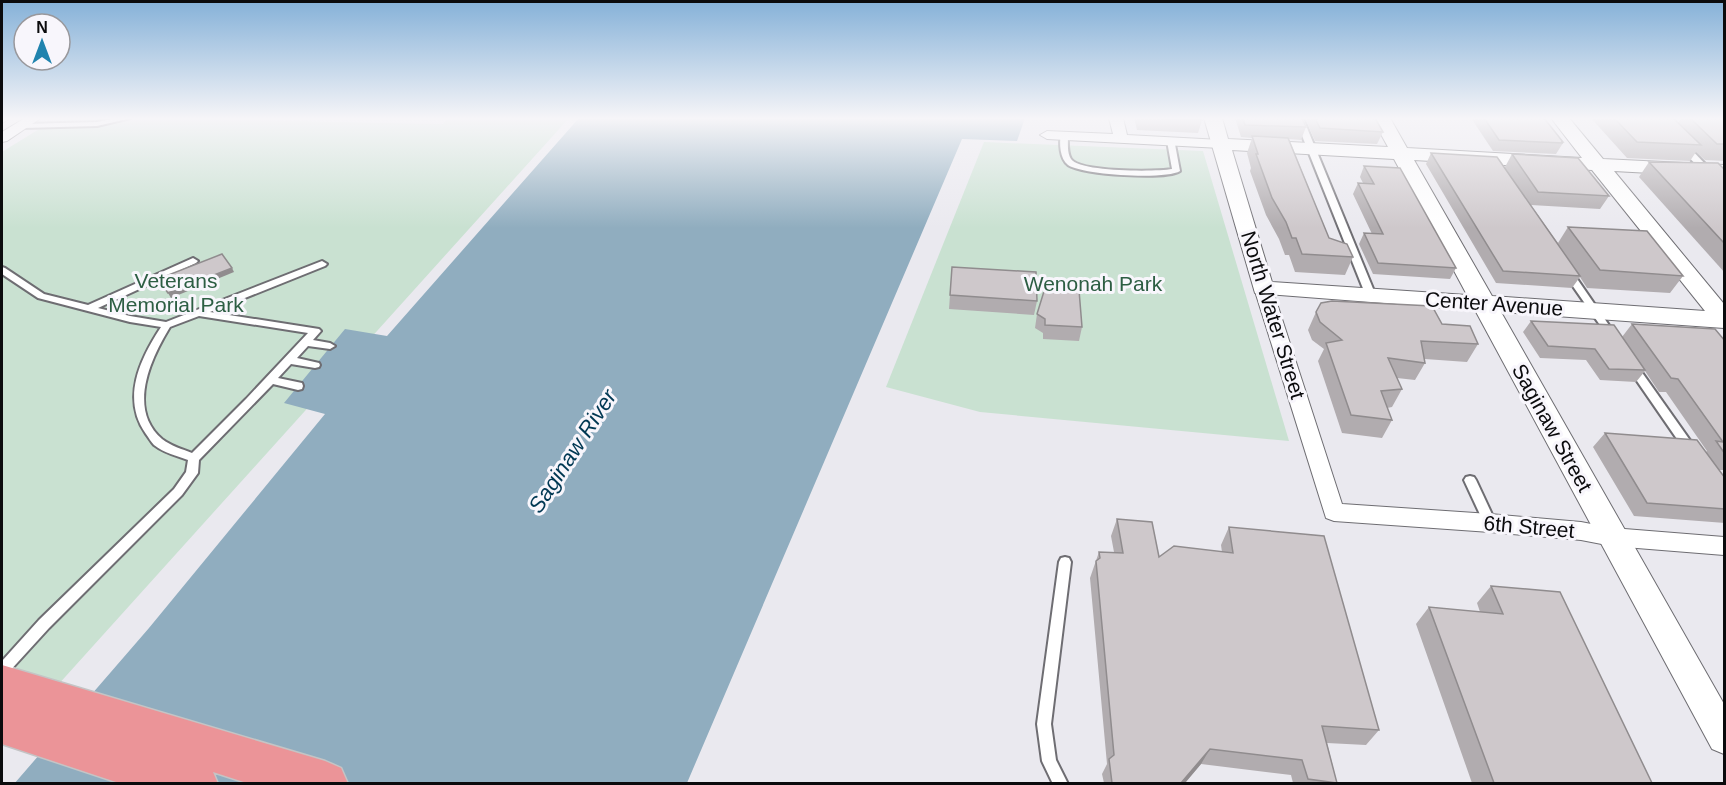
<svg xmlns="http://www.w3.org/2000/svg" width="1726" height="785" viewBox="0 0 1726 785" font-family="Arial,sans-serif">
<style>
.green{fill:#c9e1d1}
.water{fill:#90adbf}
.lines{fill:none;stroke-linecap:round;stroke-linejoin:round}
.service-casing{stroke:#6e6d72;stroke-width:4}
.minor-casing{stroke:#6e6d72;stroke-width:2}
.tertiary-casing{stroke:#6e6d72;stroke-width:2}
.trunk-casing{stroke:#c4c4c5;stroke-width:3}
.service{fill:#fff;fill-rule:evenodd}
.minor{fill:#fff;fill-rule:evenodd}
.tertiary{fill:#fff;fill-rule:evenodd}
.trunk{fill:#eb9498;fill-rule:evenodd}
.rail-casing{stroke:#4a4a4d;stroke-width:5}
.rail{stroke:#f8f6fc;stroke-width:4;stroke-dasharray:10;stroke-linecap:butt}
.wall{fill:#b1acaf}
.shaded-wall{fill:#908c8e}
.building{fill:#cec8cb;stroke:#908c8e;stroke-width:1.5}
.labels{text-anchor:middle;stroke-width:6;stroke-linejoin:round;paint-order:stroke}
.park-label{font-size:21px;fill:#2d5e43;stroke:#f8f6fc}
.street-label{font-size:21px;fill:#0b0b0d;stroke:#f8f6fc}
.water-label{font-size:22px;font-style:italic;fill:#003853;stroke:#f8f6fc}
</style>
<rect width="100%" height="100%" fill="#eae9ef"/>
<g class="green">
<path d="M57 118H226L225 120 443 124 447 118H569L2 747V152Z"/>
<path d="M984 142 1203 151 1289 441 980 412 886 387Z"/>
</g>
<path class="water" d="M579 118H1025L1017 141 962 139 687 783 14 784 149 628 325 414 284 403 345 329 387 336Z"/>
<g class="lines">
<g class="service-casing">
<g id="service">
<path d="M117 118H131L97 126 22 128 18 126 22 124 97 122Z"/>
<path d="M1295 118H1303L1376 296 1374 298 1371 299 1366 296Z"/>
<path d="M1061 134 1068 136C1068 143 1067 153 1071 159 1079 172 1156 172 1172 169L1167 141 1168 139H1174L1180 171C1166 180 1082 175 1068 165 1060 159 1059 143 1061 134Z"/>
<path d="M1680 144H1686L1709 168V172H1703L1680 148Z"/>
<path d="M193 258 198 261 196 263 98 308 130 316 166 322 322 261 327 264 325 266 210 312 319 329 321 331 313 340 330 343 335 346 330 349 308 346 297 358 319 363 320 365 319 367 315 368 291 364 278 378 302 383 303 386 302 389 298 390 273 384 199 460 198 473 182 495 49 628 7 674 2 676V661L39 620 174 489 186 472 188 460C177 456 164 453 154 445 151 442 149 438 146 434 121 399 140 359 161 327L130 322 38 298 2 274V267L5 268 44 294 88 305ZM199 316 308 333 246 399 192 453C182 449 171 446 162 439 127 409 151 358 170 327Z"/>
<path d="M1568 269 1571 270 1615 334 1617 336 1615 338H1609L1563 272Z"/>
<path d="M1632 362 1636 364 1694 446 1696 449 1694 452H1686L1628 368 1627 366Z"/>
<path d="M1470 476 1474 477 1476 480 1496 523 1494 526 1490 528 1486 526 1484 523 1464 480 1466 477Z"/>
<path d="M1065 557 1069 558 1071 562 1051 724 1056 760 1068 784H1053L1042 761 1037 724 1059 562 1061 558Z"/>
</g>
</g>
<g class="minor-casing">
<g id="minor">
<path d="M25 118H41L7 141 2 142V132Z"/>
<path d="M1109 118H1123L1127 135 1221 140 1228 144 1221 148 1047 139 1040 135 1047 131 1113 134Z"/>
<path d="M1263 283 1269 284 1272 288 1342 504 1490 514 1581 522 1612 528 1724 537V555L1612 546 1581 540 1490 532 1334 521 1326 518 1254 288 1257 284Z"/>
</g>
</g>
<g class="tertiary-casing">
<path id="tertiary" d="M1204 118H1222L1228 139 1388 147 1372 118H1390L1407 148 1582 158 1551 118H1569L1603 159 1724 165V177L1614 171 1724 304V328L1501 312 1724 704V754L1712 749 1475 310 1255 293ZM1232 150 1394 159 1467 295 1272 282ZM1414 160 1592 170 1705 311 1492 296Z"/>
</g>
<g class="trunk-casing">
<path id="trunk" d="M2 665 325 761 341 768 348 784H250L213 772 218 784H122L2 744Z"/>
</g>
<use href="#service" class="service"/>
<use href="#minor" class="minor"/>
<use href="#tertiary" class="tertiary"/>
<use href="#trunk" class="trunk"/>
<g class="rail-casing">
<path id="rail" d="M2 121 7 118"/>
</g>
<use href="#rail" class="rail"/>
</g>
<g class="wall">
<path d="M1134 118H1201L1202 120 1198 133 1137 130Z"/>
<path d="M1235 118H1302L1306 127 1301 140 1289 139 1329 238 1353 257 1345 275 1295 272 1289 255H1285L1279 239 1266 215 1250 171 1251 168 1247 153 1252 138 1241 137Z"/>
<path d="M1305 118H1375L1383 132 1377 144 1315 141Z"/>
<path d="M1471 118H1544L1563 142V143L1556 154 1493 151Z"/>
<path d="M1591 118H1673L1678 123 1682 118H1725V161L1705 160 1696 152 1690 161 1627 158Z"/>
<path d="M1431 153 1505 167 1512 154 1609 196 1600 209 1531 205 1558 243 1568 227 1683 276 1670 293 1587 288 1580 277 1572 288 1496 283 1426 164Z"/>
<path d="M1649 162 1725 170V273L1639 177Z"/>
<path d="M1364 166 1456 268 1450 279 1373 274 1359 244 1364 233 1372 234 1353 194 1358 183H1363L1360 177Z"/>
<path d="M952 267 1037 301 1034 315 949 309Z"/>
<path d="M1316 312 1442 324 1478 344 1467 362 1425 359V363L1415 380 1397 378 1402 389 1392 407 1387 408 1392 420 1382 438 1342 433 1318 361 1324 349 1312 340 1308 330Z"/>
<path d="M1037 314 1082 327 1079 341 1043 339V333L1035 328Z"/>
<path d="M1531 321 1622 337 1632 324 1725 341V470H1719L1725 478V523L1634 516 1593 447 1605 433 1706 452 1707 451 1666 392H1659L1645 371 1636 382 1600 380 1586 360 1540 358 1523 332Z"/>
<path d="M1117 519 1159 557 1222 552 1221 545 1229 527 1379 730 1366 745 1327 743 1337 783H1293L1291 775 1201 764 1185 783H1104L1102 774 1107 764 1090 578 1099 552H1114L1111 536Z"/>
<path d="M1491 586 1652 783H1472L1416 624 1429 607 1480 612 1477 603Z"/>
</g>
<g class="shaded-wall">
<path d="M232 268 234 272 171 298 168 293Z"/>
<path d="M1210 749 1201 764 1185 783H1181Z"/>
</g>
<g class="building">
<path d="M1155 118H1201L1202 120Z"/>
<path d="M1243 118H1302L1306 127 1245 125Z"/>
<path d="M1315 118H1375L1383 132 1320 128Z"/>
<path d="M1484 118H1544L1563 142H1561L1563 143 1499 140Z"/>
<path d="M1614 118H1673L1701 145 1637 142Z"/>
<path d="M1690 118H1725V144H1717Z"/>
<path d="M1252 136 1288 138 1329 238 1347 244 1353 257 1302 254 1296 238H1292L1286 222 1272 198 1256 154H1258Z"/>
<path d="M1431 153 1497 157 1580 276 1503 271Z"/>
<path d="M1512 154 1578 158 1609 196 1538 192Z"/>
<path d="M1649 162 1718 163 1725 170V244Z"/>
<path d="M1364 166 1400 168 1456 268 1378 263 1364 233 1383 234 1358 183 1374 184Z"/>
<path d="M1568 227 1647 231 1683 276 1600 270Z"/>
<path d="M222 254 232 268 168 293 158 279Z"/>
<path d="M952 267 1036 272 1037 301 950 295Z"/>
<path d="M1045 288 1079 290 1082 327 1045 325V319L1037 314Z"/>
<path d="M1332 301 1432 306 1442 324 1470 326 1478 344 1421 341 1425 363 1388 358 1402 389 1381 391 1392 420 1351 415 1326 343 1342 340 1320 322 1316 312 1321 303Z"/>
<path d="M1531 321 1614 325 1645 370 1609 369 1595 349 1548 346Z"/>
<path d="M1632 324 1715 329 1725 341V454L1716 441 1723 442 1678 379 1671 378Z"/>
<path d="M1605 433 1697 440 1725 478V509L1647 503Z"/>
<path d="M1117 519 1152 522 1159 557 1174 546 1233 553 1229 527 1324 536 1379 730 1322 726 1337 783 1308 779 1302 760 1210 749 1181 783H1112L1109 759 1114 755 1096 561 1100 558 1099 552 1123 553Z"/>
<path d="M1491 586 1560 592 1652 783H1494L1429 607 1503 614Z"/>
</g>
<linearGradient id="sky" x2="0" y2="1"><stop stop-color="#85b1d8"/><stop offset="0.52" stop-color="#f6f5f8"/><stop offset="1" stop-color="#f6f5f8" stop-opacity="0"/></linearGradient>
<rect width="1726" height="228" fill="url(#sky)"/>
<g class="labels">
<g class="park-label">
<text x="176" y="288">Veterans<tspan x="176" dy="24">Memorial Park</tspan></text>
<text x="1093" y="291">Wenonah Park</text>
</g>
<g class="street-label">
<text transform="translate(1494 304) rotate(4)" y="7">Center Avenue</text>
<text transform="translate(1273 315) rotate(73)" y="7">North Water Street</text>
<text transform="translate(1552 428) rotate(61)" y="7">Saginaw Street</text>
<text transform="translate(1529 527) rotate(5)" y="7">6th Street</text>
</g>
<g class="water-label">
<text transform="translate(572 451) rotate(-57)" y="8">Saginaw River</text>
</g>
</g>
<rect width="1726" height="785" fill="none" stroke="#0b0b0d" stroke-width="6"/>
<g transform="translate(42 42)"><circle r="28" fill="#f8f6fc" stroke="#99989c" stroke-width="1.5"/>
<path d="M0-4.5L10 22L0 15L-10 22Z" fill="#2083ae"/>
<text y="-9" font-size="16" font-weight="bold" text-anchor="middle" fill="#0b0b0d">N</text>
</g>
</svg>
